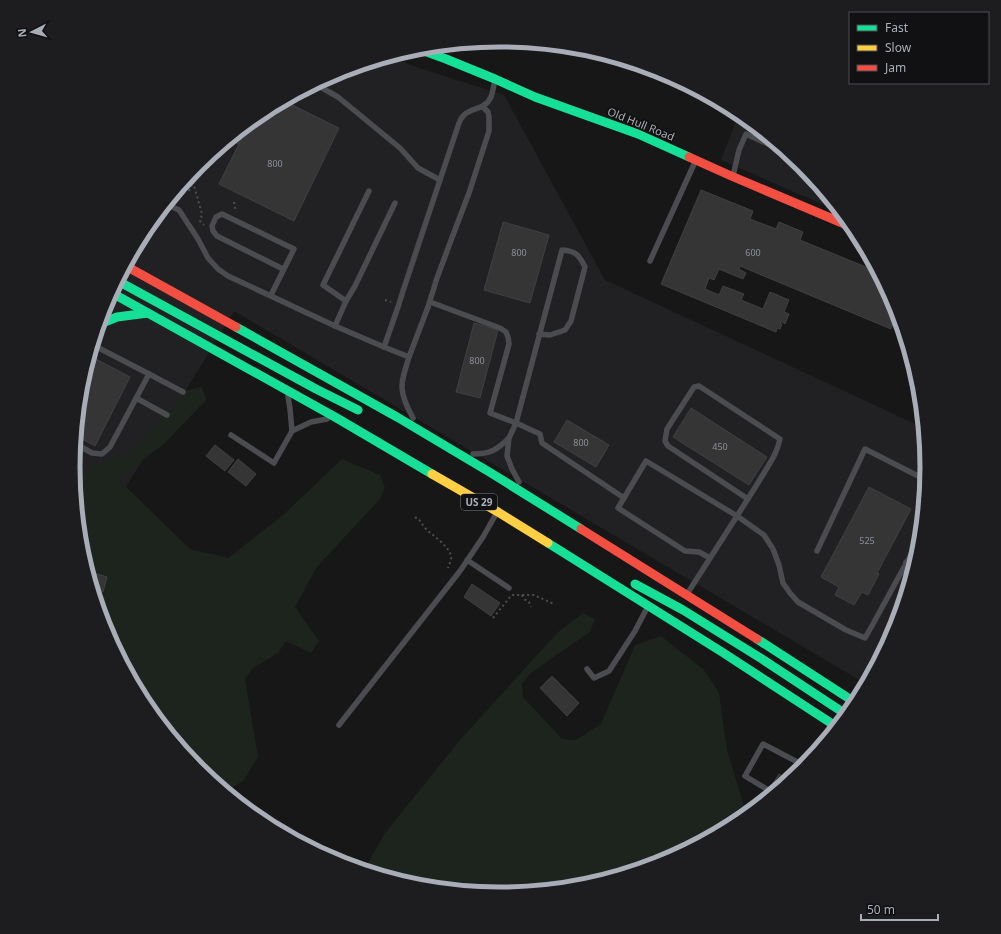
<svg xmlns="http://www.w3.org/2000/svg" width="1001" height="934" viewBox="0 0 1001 934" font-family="'Noto Sans',sans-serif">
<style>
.built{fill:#212123}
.green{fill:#1d241e}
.building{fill:#353536;stroke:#3f4043}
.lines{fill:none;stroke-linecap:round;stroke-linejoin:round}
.path{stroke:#4d4e52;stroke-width:2;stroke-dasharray:2 3;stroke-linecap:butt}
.lane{stroke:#4b4c50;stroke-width:5.5}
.fast{stroke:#16e098;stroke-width:9}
.slow{stroke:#ffcf43;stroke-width:9}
.jam{stroke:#f24e42;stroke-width:9}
.labels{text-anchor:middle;stroke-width:3.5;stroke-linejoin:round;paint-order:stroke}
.number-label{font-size:9px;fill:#8b8f98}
.shield{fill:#111113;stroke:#7b7e86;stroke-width:1}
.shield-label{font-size:10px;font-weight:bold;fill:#a8adb8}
.street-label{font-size:11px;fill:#a8adb8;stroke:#111113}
.rim{fill:none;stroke:#a8adb8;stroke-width:5}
</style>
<rect width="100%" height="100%" fill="#171717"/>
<g class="built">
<path d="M391 56 410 65 504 95 605 280 924 428 927 467 919 551 895 631 866 684 234 311 207 356 119 498 74 475V467L82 383 106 303 146 230 199 165 263 112 337 72Z"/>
<path d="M739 113 803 165 842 213 721 160Z"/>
</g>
<g class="green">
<path d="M202 387 206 400 164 444 118 479 190 549 228 558 282 516 342 459 380 475 385 488 379 500 316 568 295 607 319 641 311 653 286 641 278 653 253 668 245 679 258 757 243 781 226 791 198 769 145 704 106 630 82 550 74 472 85 471 131 451 188 390Z"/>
<path d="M583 613 595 619 590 632 532 672 522 683 523 697 562 739 576 740 601 724 635 645 661 636 704 670 719 693 727 750 744 806 749 813 738 822 664 862 584 886 500 894 417 886 364 870 385 833 460 740 558 632Z"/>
</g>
<g class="building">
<path d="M284 101 339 128 294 221 219 184 249 124 263 112Z"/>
<path d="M249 124 239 144 230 140Z"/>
<path d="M701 190 753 211 750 219 776 229 779 222 803 232 800 240 878 272 895 304 898 313 891 329 740 266 739 269 746 273 743 279 719 269 714 280 709 278 705 289 719 295 723 286 744 294 741 300 763 309 770 292 789 300 784 312 789 314 785 324 781 321 780 323 782 324 780 329 777 328 776 332 661 284Z"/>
<path d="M503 222 549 235 530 303 484 290Z"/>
<path d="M474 323 498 330 480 398 456 392Z"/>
<path d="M96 359 130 377 95 446 77 436 81 388Z"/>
<path d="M691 408 767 457 749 485 673 437Z"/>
<path d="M567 420 609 445 596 467 554 442Z"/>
<path d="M215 445 234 460 225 471 206 456Z"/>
<path d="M238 459 256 474 246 486 228 472Z"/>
<path d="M869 487 911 509 877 573 879 574 868 595 862 592 854 605 835 595 839 587 821 577Z"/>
<path d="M88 571 107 577 103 592 93 589Z"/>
<path d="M472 584 500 603 491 616 464 597Z"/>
<path d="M552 676 579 703 567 716 540 688Z"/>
<path d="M779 774 789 780 780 787 773 783Z"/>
</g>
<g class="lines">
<g class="path">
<path d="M187 179 192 181"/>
<path d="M193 182 202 214 200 221 204 225"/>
<path d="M183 185 193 182"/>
<path d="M189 191 203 161"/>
<path d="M234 202 236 212"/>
<path d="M385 300 391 302"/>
<path d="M415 517C417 519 419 519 420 521 422 523 423 526 426 529 432 535 449 546 451 556 452 560 449 564 448 568"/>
<path d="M522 595 524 599 529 602 531 607"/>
<path d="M493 618 510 597 512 595H534L554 604"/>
</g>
<g class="lane">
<path d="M315 84 338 97 400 148 418 168 440 180"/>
<path d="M733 176 739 150 746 134 790 154"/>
<path d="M166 204 179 210 198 239 208 258 218 269 228 276 335 326 384 347"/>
<path d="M650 261 695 162"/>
<path d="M271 295 294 249 222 214 216 217 212 226 213 231 217 236 283 269"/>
<path d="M346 301 323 285 369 191"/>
<path d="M430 302 500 328 506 332 508 337 509 344 490 413 516 423 540 434 542 443 624 498"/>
<path d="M335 326 346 301 355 286 395 203"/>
<path d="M409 357 428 307 437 278 453 235 469 193 489 131V117L488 112 483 107"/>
<path d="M149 374 183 392"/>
<path d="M136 398 167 415"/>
<path d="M413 418C398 391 400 385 409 357L384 347 398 307 403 291 459 123C460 120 462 117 464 115 473 107 485 110 491 97 493 92 493 87 495 81"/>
<path d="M292 431 311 422 327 419"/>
<path d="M231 435 274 463 292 431 290 409 288 396"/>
<path d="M76 444 92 453 102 454 110 447 149 374 93 345"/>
<path d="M473 454C490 454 497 450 509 438"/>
<path d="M519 482 512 469 507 456 509 438 516 423 562 250C576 251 579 255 585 267L571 321 565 330 550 335 539 334"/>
<path d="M748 499 668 446 665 441 667 429 694 387 699 386 780 439C777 453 771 461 764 473 755 488 746 502 737 516L764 535 773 549 779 565 783 583 790 593 798 602 846 630 865 638 873 624 921 536"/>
<path d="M817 551 865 449 926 480"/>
<path d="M467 560 509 588"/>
<path d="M906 562 915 566"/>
<path d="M689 591 737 516 646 461 618 508 685 551 699 552 710 558"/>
<path d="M587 669 594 678 609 671 635 631 647 608"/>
<path d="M339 725 460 571 483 537 496 514"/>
<path d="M773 793 745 776 763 744 805 766"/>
</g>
<g class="fast">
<path d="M416 48 446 59 495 79 535 97 638 134 689 157"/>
<path d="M118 281 316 389 358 410"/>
<path d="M112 293 335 417 432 474"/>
<path d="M100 324 117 317 148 313"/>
<path d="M236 327 397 417 491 473 581 529"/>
<path d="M548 543 722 652 837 727"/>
<path d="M635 584 683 610 762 659 847 715"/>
<path d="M757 639 856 703"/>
</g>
<path class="slow" d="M432 474 498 512 548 543"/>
<g class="jam">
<path d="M689 157 729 175 854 228"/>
<path d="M126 266 236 327"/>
<path d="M581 529 757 639"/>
</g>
</g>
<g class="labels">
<g class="number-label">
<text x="275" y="167">800</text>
<text x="519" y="256">800</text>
<text x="753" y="256">600</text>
<text x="477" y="364">800</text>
<text x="581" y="446">800</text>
<text x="720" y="450">450</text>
<text x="867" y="544">525</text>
</g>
<rect class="shield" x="461" y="494" width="36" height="16" rx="3"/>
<g class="shield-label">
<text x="479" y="506">US 29</text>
</g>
<g class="street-label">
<text transform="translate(641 124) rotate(22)" y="4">Old Hull Road</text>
</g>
</g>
<path d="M0 0H1001V934H0ZM80 467a420 420 0 1 1 840 0a420 420 0 1 1-840 0Z" fill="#1d1d20" fill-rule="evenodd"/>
<path class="rim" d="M80 467a420 420 0 1 1 840 0a420 420 0 1 1-840 0Z"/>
<rect x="849" y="12" width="140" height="72" fill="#111113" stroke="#4d4f55"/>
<rect x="857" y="25" width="20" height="6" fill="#16e098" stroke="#4d4f55"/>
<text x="885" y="32" font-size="12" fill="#a8adb8">Fast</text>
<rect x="857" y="45" width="20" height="6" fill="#ffcf43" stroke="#4d4f55"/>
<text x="885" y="52" font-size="12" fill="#a8adb8">Slow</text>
<rect x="857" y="65" width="20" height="6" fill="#f24e42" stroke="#4d4f55"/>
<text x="885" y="72" font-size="12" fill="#a8adb8">Jam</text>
<g transform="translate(32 32) rotate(264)" stroke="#111113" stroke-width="3" paint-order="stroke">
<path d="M0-3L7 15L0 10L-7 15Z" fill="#a8adb8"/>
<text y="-6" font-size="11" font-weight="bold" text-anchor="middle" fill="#a8adb8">N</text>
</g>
<path d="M861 914v6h77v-6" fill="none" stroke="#a8adb8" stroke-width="2"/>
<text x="867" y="914" font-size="12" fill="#a8adb8" stroke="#111113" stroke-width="3" paint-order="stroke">50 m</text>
</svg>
